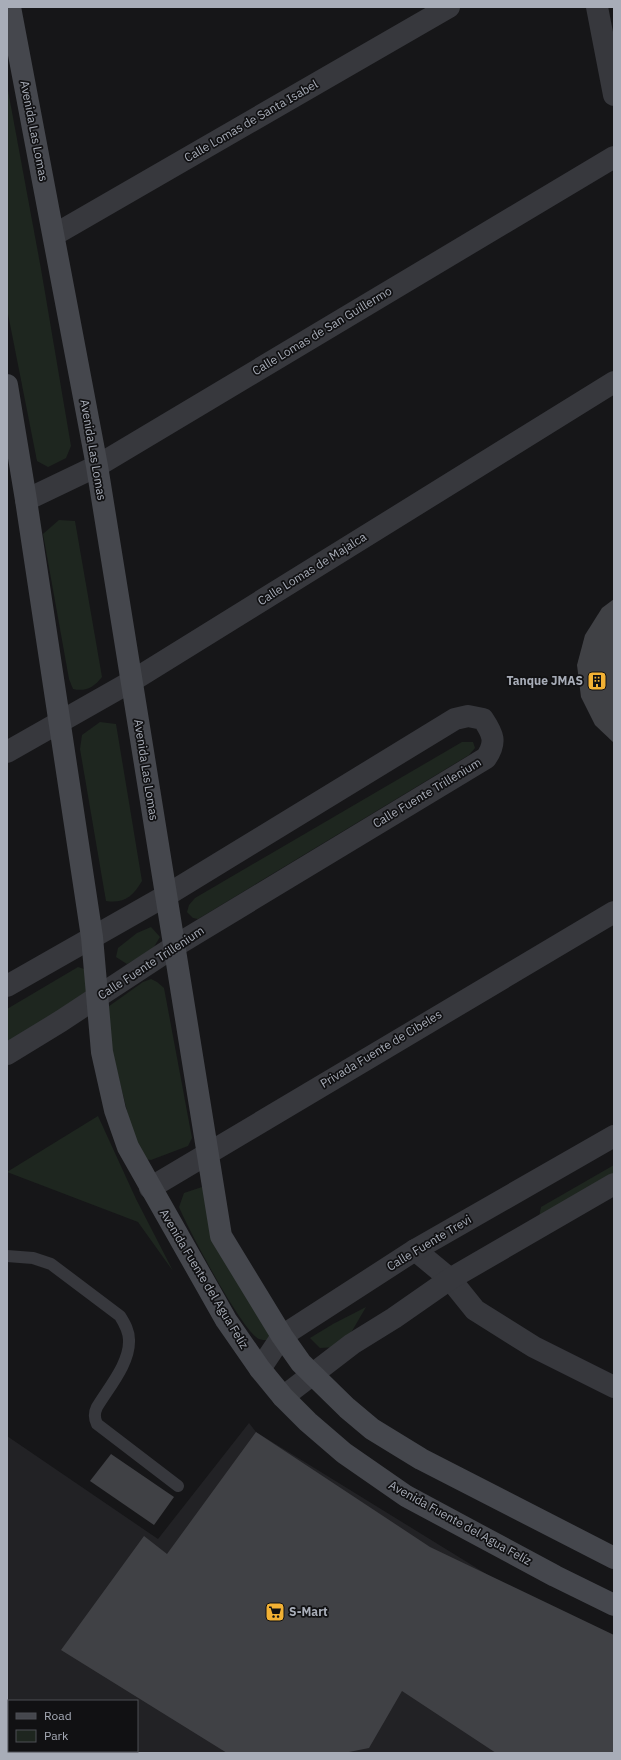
<svg xmlns="http://www.w3.org/2000/svg" width="621" height="1760" viewBox="0 0 621 1760" font-family="'IBM Plex Sans',sans-serif">
<style>
.built{fill:#222225;fill-rule:evenodd}
.green{fill:#1e261f}
.building{fill:#404145}
.lines{fill:none;stroke-linecap:round;stroke-linejoin:round}
.service{stroke:#37383d;stroke-width:12}
.minor{stroke:#37383d;stroke-width:22}
.tertiary{stroke:#37383d;stroke-width:22}
.secondary{stroke:#45474d;stroke-width:22}
.labels{text-anchor:middle;stroke-width:3.5;stroke-linejoin:round;paint-order:stroke}
.street-label{font-size:12px;fill:#a8adb8;stroke:#111113}
.poi-label{font-size:12px;font-weight:bold;fill:#a8adb8;stroke:#111113;text-anchor:end}
</style>
<rect width="100%" height="100%" fill="#161618"/>
<path class="built" d="M249 1423 256 1432 488 1575 614 1753H7V1436L158 1539ZM9 1701H137V1751H9Z"/>
<g class="green">
<path d="M7 85 41 269 71 446 66 458 48 467 37 461 7 309Z"/>
<path d="M59 520 75 521 102 677C94 687 86 692 73 689L69 679 43 534Z"/>
<path d="M100 722 116 724 142 881C133 896 124 904 106 901L80 749 82 735Z"/>
<path d="M462 742H473L475 748 469 755 198 919 193 918 187 912 189 905 195 898Z"/>
<path d="M151 927 160 937 152 950 127 964 116 957 118 948 137 933Z"/>
<path d="M78 967 87 970 88 992 7 1043V1009Z"/>
<path d="M151 979 157 982 164 988 192 1138 188 1146 151 1160 145 1159 137 1151 107 1031 105 1009 143 982Z"/>
<path d="M98 1116 136 1199 173 1271 138 1222 7 1172Z"/>
<path d="M614 1165V1184L538 1222 541 1207Z"/>
<path d="M202 1187 274 1336 268 1340C265 1340 261 1340 259 1339 243 1333 187 1227 179 1207L184 1193Z"/>
<path d="M366 1307 352 1331 337 1347 320 1348 310 1338 333 1324Z"/>
</g>
<g class="building">
<path d="M614 599V743L595 725 581 697 577 665 585 635 602 608Z"/>
<path d="M256 1432 430 1547 614 1635V1753H496L402 1691 369 1748 344 1753H227L61 1650 144 1536 167 1554Z"/>
<path d="M111 1454 174 1497 154 1525 90 1481Z"/>
</g>
<g class="lines">
<path class="service" d="M7 1256 33 1258 51 1264 120 1316C125 1324 129 1331 129 1340 130 1363 109 1387 97 1407 94 1413 94 1418 97 1424L178 1486"/>
<g class="minor">
<path d="M597 7 614 95"/>
<path d="M54 235 449 7"/>
<path d="M26 500 97 466 614 157"/>
<path d="M7 752 132 681 614 382"/>
<path d="M7 986 167 895 455 719 468 716 483 719C493 734 497 742 486 758L175 946 61 1021 7 1054"/>
<path d="M150 1188 614 912"/>
<path d="M415 1250 450 1279 475 1310 534 1347 614 1387"/>
</g>
<g class="tertiary">
<path d="M260 1369 282 1336 415 1250 614 1136"/>
<path d="M283 1397 352 1344 394 1318 450 1279 614 1184"/>
</g>
<g class="secondary">
<path d="M10 7 97 466 221 1236 282 1336 301 1363 347 1408 372 1429 421 1459 614 1558"/>
<path d="M7 385 26 500 92 937 102 1052 115 1110 128 1147 226 1320 260 1369 283 1397 308 1422 344 1453 406 1496 555 1576 614 1605"/>
</g>
</g>
<defs>
<g id="building-square" transform="scale(1)"><rect x="-9" y="-9" width="18" height="18" rx="4" fill="#f2b134" stroke="#111113"/><path d="M-4-6H4V6H1V3H-1V6H-4ZM-2.5-4.3h1.7v1.8h-1.7ZM.8-4.3h1.7v1.8H.8ZM-2.5-1h1.7V.8h-1.7ZM.8-1h1.7V.8H.8Z" fill="#111"/></g>
<g id="supermarket-square" transform="scale(1)"><rect x="-9" y="-9" width="18" height="18" rx="4" fill="#f2b134" stroke="#111113"/><path d="M-6-5.5h2.5l.6 2H6L4.5 2H-2.5L-4.4-4H-6ZM-1.5 3.2a1.3 1.3 0 1 0 .1 0ZM3 3.2a1.3 1.3 0 1 0 .1 0Z" fill="#111"/></g>
</defs>
<g fill-rule="evenodd">
<use href="#building-square" x="597" y="681"/>
<use href="#supermarket-square" x="275" y="1612"/>
</g>
<g class="labels">
<g class="street-label">
<text transform="translate(251 121) rotate(-30)" y="4">Calle Lomas de Santa Isabel</text>
<text transform="translate(34 131) rotate(79)" y="4">Avenida Las Lomas</text>
<text transform="translate(322 331) rotate(-31)" y="4">Calle Lomas de San Guillermo</text>
<text transform="translate(93 450) rotate(80)" y="4">Avenida Las Lomas</text>
<text transform="translate(312 569) rotate(-32)" y="4">Calle Lomas de Majalca</text>
<text transform="translate(146 770) rotate(81)" y="4">Avenida Las Lomas</text>
<text transform="translate(427 793) rotate(-31)" y="4">Calle Fuente Trillenium</text>
<text transform="translate(151 963) rotate(-33)" y="4">Calle Fuente Trillenium</text>
<text transform="translate(381 1049) rotate(-31)" y="4">Privada Fuente de Cibeles</text>
<text transform="translate(429 1243) rotate(-31)" y="4">Calle Fuente Trevi</text>
<text transform="translate(204 1279) rotate(59)" y="4">Avenida Fuente del Agua Felíz</text>
<text transform="translate(460 1523) rotate(29)" y="4">Avenida Fuente del Agua Felíz</text>
</g>
<g class="poi-label">
<text x="583" y="685">Tanque JMAS</text>
<text x="289" y="1616" text-anchor="start">S-Mart</text>
</g>
</g>
<rect width="621" height="1760" fill="none" stroke="#a8adb8" stroke-width="16"/>
<rect x="8" y="1700" width="130" height="52" fill="#111113" stroke="#4d4f55"/>
<rect x="16" y="1713" width="20" height="6" fill="#45474d" stroke="#4d4f55"/>
<text x="44" y="1720" font-size="12" fill="#a8adb8">Road</text>
<rect x="16" y="1730" width="20" height="12" fill="#1e261f" stroke="#4d4f55"/>
<text x="44" y="1740" font-size="12" fill="#a8adb8">Park</text>
</svg>
